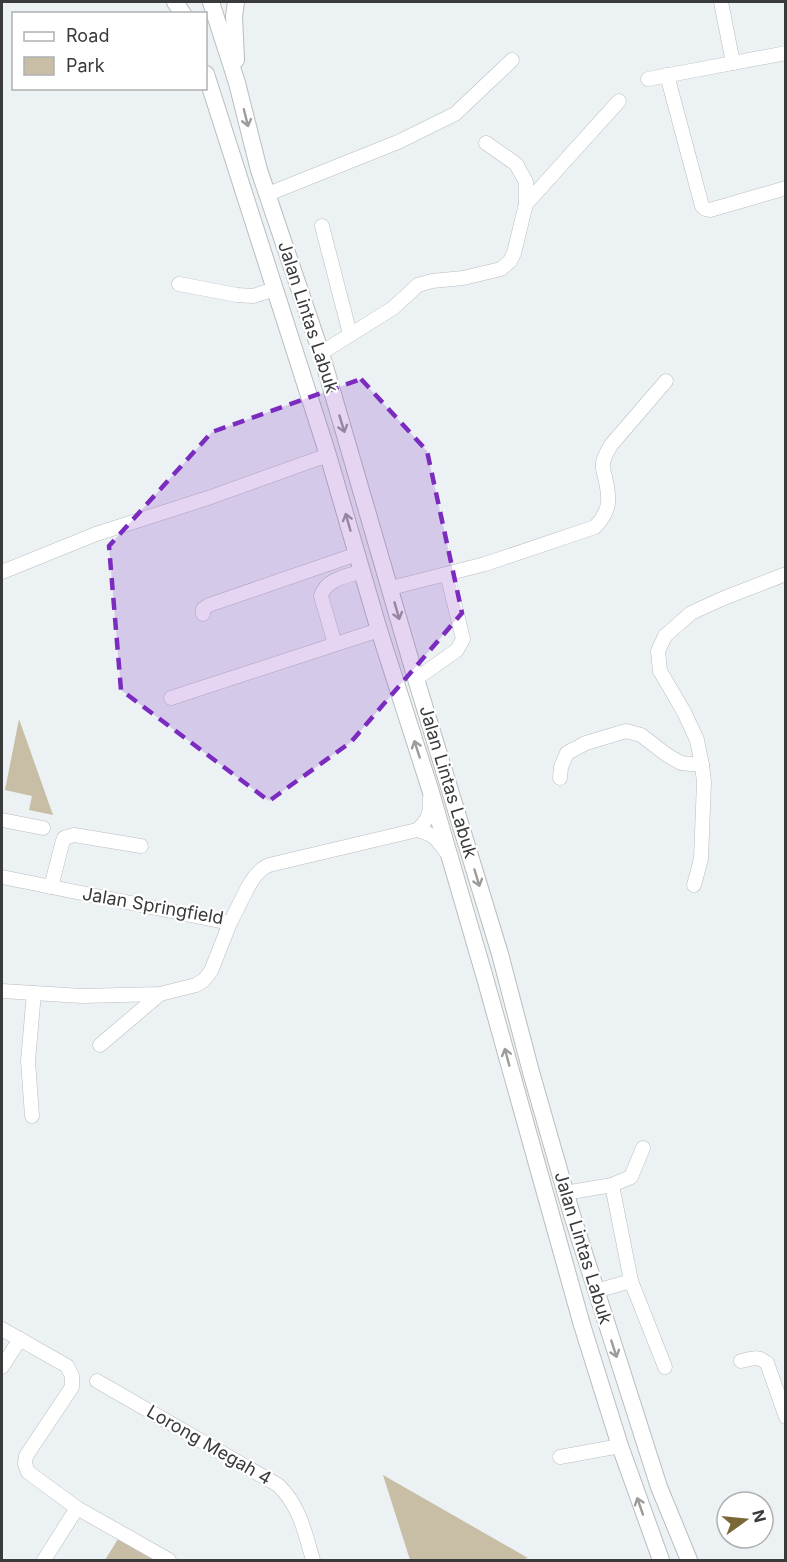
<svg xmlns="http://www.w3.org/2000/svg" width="787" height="1562" viewBox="0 0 787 1562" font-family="Inter,sans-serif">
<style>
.park{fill:#c8bea6}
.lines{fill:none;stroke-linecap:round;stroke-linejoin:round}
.minor-casing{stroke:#b9bdc0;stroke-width:15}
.major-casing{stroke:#b9bdc0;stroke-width:18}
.minor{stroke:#fff;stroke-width:14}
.major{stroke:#fff;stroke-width:16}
.oneway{stroke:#9c9c9d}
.marked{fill:#7b2cbf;fill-opacity:0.2;stroke:#7b2cbf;stroke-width:4.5;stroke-dasharray:12 8;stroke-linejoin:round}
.labels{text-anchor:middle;stroke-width:4.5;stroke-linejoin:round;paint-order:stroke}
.street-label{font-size:18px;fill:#383a3b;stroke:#fff}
</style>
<rect width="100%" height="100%" fill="#ecf1f4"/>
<g class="park">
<path d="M19 719 53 815 29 810 32 796 5 790Z"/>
<path d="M383 1475 528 1558 519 1560H410Z"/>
<path d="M118 1539 154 1560H105Z"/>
</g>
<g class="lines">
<g class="minor-casing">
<g id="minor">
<path d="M721 2 733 63"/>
<path d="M667 75 702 206 705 209 710 210 786 188"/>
<path d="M648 79 786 53"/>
<path d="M268 194 398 142 455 114 512 60"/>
<path d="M526 204 619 101"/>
<path d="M322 226 350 334"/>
<path d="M179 284 237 295 253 296 275 289"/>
<path d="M321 353 393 308 418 285 432 281 463 278 501 269 510 261 514 253 526 204V182L516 164 486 143"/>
<path d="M2 572 96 534 208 498 328 455"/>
<path d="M391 588 485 564 595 527C611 510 610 499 605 477 604 472 602 468 603 463 604 456 608 451 611 445L666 381"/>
<path d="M203 614V609L209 605 357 554"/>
<path d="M335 644 321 596C326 579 347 576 362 571"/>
<path d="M416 679 457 650 463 639 447 574"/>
<path d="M171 698 379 630"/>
<path d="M560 778 561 767 567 753 586 743 626 731 641 735 667 755 681 763 702 765"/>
<path d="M2 820 43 828"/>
<path d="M417 830C429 819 430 814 430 798"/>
<path d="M2 877 230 923"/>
<path d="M694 885 701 859 704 782 702 765 697 740 684 712 660 671 658 651 665 636 691 613 724 598 786 574"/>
<path d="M51 887 62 844 64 838 74 835 141 846"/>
<path d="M2 991 82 996 160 994 196 985 204 980 211 971 230 923 248 887 255 876 262 869 269 865 417 830C434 834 437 839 447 853"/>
<path d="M100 1045 160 994"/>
<path d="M32 1116 28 1061 34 993"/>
<path d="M565 1193 612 1185 631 1177 643 1148"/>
<path d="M631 1281 665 1367"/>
<path d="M596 1291 631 1281 612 1185"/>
<path d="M2 1329 67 1366 72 1376V1387L26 1456 25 1464 28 1472 77 1508 169 1560"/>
<path d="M741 1361C751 1359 758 1355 767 1363L786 1417"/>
<path d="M2 1367 20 1339"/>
<path d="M97 1381 278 1485C300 1506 305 1533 313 1560"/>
<path d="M560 1457 620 1446"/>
<path d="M44 1560 77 1508"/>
</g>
</g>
<g class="major-casing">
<g id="major">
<path d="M175 2 183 14"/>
<path d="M211 2 237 83 259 170 321 353 416 679 500 954 531 1072 572 1215 659 1487 689 1560"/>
<path d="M236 2 234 16 236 60"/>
<path d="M206 74 328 455 379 630 430 789 485 978 582 1325 620 1446 661 1560"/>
</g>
</g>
<use href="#minor" class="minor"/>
<use href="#major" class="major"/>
</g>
<defs><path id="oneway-shaft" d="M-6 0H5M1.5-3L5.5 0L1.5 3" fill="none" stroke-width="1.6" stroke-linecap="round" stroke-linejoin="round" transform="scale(1.5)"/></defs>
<g class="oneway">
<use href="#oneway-shaft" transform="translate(246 118) rotate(76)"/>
<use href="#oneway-shaft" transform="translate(342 424) rotate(73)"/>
<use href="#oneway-shaft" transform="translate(348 522) rotate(-106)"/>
<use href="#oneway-shaft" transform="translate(397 611) rotate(74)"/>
<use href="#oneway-shaft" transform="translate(417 749) rotate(-108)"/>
<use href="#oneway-shaft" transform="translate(477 878) rotate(73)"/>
<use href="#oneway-shaft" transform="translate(507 1057) rotate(-105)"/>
<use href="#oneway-shaft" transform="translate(614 1349) rotate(72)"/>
<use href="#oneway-shaft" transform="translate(640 1506) rotate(-109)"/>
</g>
<path class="marked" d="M361 379 427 451 462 613 351 742 269 801 121 690 109 546 212 432Z"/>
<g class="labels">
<g class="street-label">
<text transform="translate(308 317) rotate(72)" y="6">Jalan Lintas Labuk</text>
<text transform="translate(448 782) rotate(73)" y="6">Jalan Lintas Labuk</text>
<text transform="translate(153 906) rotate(10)" y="6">Jalan Springfield</text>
<text transform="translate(583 1248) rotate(73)" y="6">Jalan Lintas Labuk</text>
<text transform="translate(209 1445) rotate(30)" y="6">Lorong Megah 4</text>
</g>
</g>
<rect width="787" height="1562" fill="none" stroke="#383a3b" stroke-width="6"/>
<rect x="12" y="12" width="195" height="78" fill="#ffffff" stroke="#afb0b1" stroke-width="1.5"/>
<rect x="24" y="32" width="30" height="9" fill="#ffffff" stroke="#afb0b1" stroke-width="1.5"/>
<text x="66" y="42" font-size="18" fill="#383a3b">Road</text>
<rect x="24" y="57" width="30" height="18" fill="#c8bea6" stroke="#afb0b1" stroke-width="1.5"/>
<text x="66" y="72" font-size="18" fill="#383a3b">Park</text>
<g transform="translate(745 1520) rotate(75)"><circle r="28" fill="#ffffff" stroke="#afb0b1" stroke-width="1.5"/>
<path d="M0-4.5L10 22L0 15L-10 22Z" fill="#7a6836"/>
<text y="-9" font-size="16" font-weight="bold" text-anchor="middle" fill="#383a3b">N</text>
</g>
</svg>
